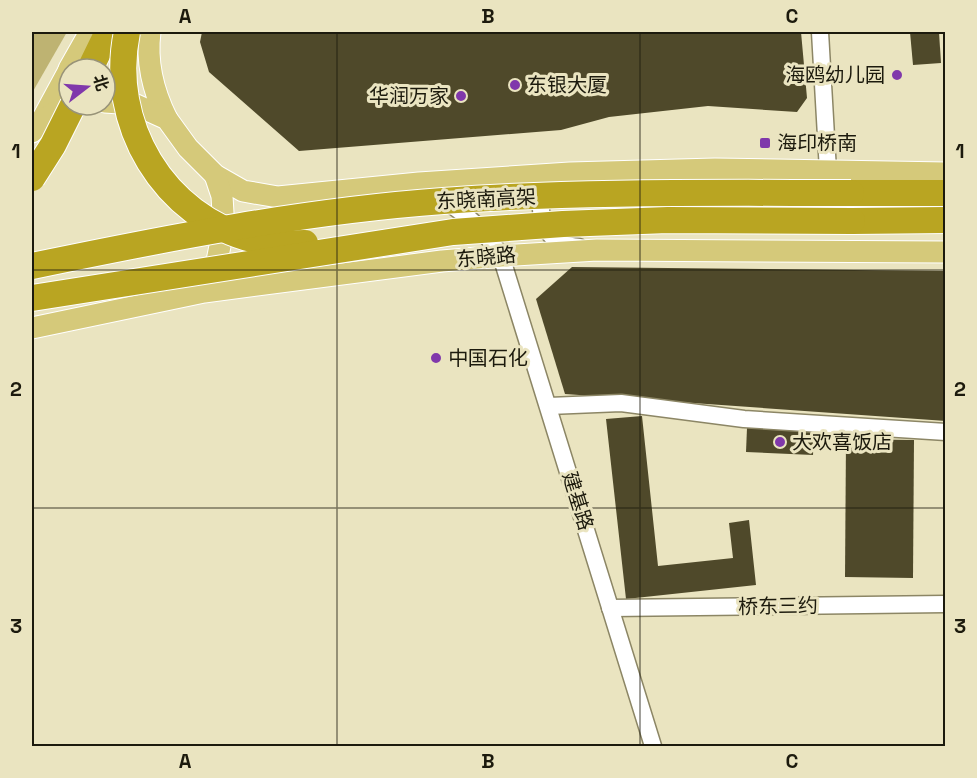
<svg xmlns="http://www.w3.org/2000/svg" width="977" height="778" viewBox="0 0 977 778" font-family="'Space Grotesk','Noto Sans SC',sans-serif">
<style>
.green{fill:#beb372}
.building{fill:#4f492a}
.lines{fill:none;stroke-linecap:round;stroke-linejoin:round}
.minor-casing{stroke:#8c8665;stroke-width:19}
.major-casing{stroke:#fff;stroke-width:23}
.highway-casing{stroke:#fff;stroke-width:28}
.minor{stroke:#fff;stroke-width:16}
.major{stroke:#d5c97a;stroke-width:21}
.highway{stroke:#b9a522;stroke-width:26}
.highway-bridge-casing{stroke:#fff;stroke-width:28;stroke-linecap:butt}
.highway-bridge{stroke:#b9a522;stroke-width:26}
.grid{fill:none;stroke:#1c1a0d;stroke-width:1.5;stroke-opacity:0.55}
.poi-dot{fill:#8038ab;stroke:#eae4c0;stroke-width:2}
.labels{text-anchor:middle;stroke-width:6;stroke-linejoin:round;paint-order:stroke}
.poi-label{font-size:20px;fill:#1c1a0d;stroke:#eae4c0;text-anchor:start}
.street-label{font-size:20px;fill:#1c1a0d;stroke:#eae4c0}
.neatline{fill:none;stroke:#1c1a0d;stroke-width:2}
.grid-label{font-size:20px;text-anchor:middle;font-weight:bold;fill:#1c1a0d}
</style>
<rect width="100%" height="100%" fill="#eae4c0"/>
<path class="green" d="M32 32H67L32 93Z"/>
<g class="building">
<path d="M202 32H801L807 98 797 112 708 106 609 117 561 130 299 151 209 72 200 42Z"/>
<path d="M910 32H939L941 63 913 65Z"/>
<path d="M572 267 946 271V421L565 394 536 299Z"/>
<path d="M642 416 658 566 733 558 729 523 749 520 756 585 626 599 606 419Z"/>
<path d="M747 428 814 431 813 455 746 452Z"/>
<path d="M846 439 914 440 913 578 845 577Z"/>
</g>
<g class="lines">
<g class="minor-casing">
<g id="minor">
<path d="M820 32 828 171"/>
<path d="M547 188C535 206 542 232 560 243 566 246 572 246 579 247"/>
<path d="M445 201C469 216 486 232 501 256L653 746"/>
<path d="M549 406 621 403 744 419 946 432"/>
<path d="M610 608 946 604"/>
</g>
</g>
<g class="major-casing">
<g id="major">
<path d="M150 32C146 63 153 91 167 119"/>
<path d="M69 69 90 32"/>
<path d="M105 102 134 104 167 119 188 148 215 175 243 191 278 197 419 183 570 173 715 169 946 173"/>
<path d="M43 118 69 70"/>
<path d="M32 132C47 113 58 110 80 105"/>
<path d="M201 279 217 261 220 246 223 213 222 196 215 175"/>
<path d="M32 328 204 292 442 261 501 256 597 250 946 252"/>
</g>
</g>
<g class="highway-casing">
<g id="highway">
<path d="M90 69 108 32"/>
<path d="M851 193H946"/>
<path d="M852 221 946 220"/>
</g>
</g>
<use href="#minor" class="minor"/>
<use href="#major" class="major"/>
<use href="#highway" class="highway"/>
<g class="highway-bridge-casing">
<g id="highway-bridge">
<path d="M127 32C108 123 163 217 255 240 272 244 289 244 305 243"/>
<path d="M32 178 53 145 73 105"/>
<path d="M32 266C167 238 305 211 443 201 579 191 715 193 851 193"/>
<path d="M32 298 453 232 563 224 668 220 852 221"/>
</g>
</g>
<use href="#highway-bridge" class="highway-bridge"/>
</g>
<path class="grid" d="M337 32V746M640 32V746M32 270H946M32 508H946"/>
<g class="poi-dot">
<circle cx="897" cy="75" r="6"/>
<circle cx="515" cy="85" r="6"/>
<circle cx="461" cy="96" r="6"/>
<rect x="759" y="137" width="12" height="12" rx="3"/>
<circle cx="436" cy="358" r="6"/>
<circle cx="780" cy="442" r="6"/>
</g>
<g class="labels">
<g class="poi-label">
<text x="885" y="82" text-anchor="end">海鸥幼儿园</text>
<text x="527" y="92">东银大厦</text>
<text x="449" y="103" text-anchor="end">华润万家</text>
<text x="777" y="150">海印桥南</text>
<text x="448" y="365">中国石化</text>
<text x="792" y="449">大欢喜饭店</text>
</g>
<g class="street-label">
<text transform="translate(486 199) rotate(-3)" y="7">东晓南高架</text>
<text transform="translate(486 257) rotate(-5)" y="7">东晓路</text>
<text transform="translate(578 501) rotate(73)" y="7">建基路</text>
<text transform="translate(778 606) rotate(-1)" y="7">桥东三约</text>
</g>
</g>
<rect width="977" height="778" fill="none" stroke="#eae4c0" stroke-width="66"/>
<g transform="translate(87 87) rotate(73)"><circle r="28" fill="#eae4c0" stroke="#989378" stroke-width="1.5"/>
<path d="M0-4.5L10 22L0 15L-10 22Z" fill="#8038ab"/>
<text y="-9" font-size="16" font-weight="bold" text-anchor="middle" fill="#1c1a0d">北</text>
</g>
<rect x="33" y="33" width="911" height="712" class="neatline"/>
<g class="grid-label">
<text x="185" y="23">A</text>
<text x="488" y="23">B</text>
<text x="792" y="23">C</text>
<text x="16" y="158">1</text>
<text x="960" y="158">1</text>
<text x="16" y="396">2</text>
<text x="960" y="396">2</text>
<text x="16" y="633">3</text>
<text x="960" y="633">3</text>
<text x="185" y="768">A</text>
<text x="488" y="768">B</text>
<text x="792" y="768">C</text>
</g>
</svg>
